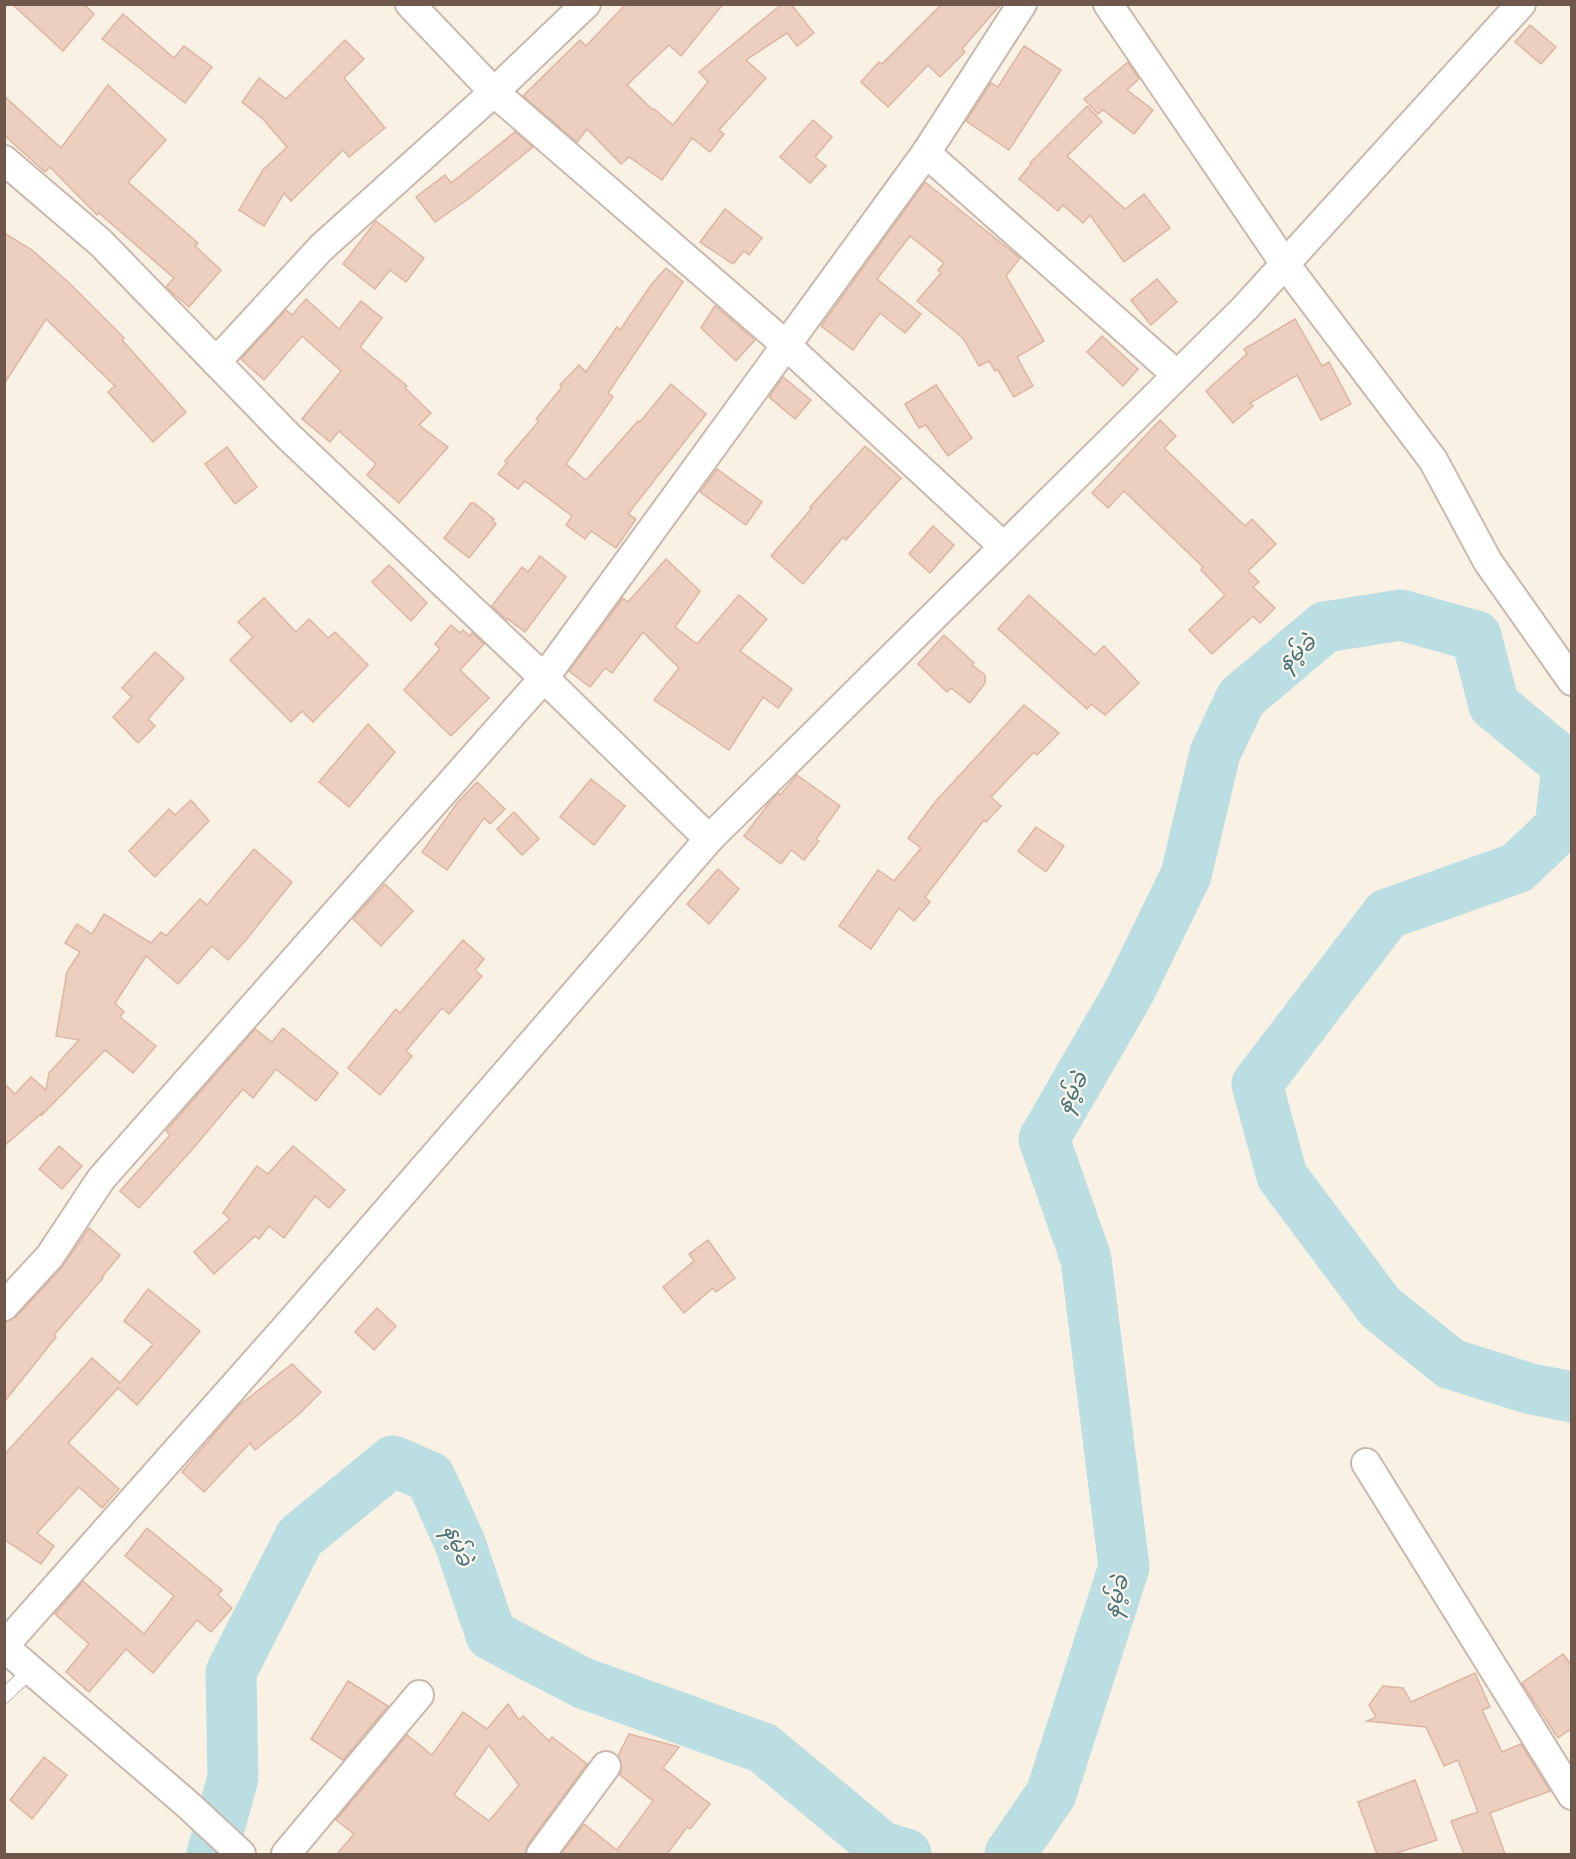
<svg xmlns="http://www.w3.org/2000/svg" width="1576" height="1859" viewBox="0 0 1576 1859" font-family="Jost,'Noto Sans Myanmar',sans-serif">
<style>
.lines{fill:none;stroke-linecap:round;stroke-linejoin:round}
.river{stroke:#bbdee2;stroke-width:51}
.building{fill:#edcfbf;stroke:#deb5a1;stroke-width:1.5;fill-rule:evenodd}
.lane-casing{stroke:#cab8ac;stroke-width:16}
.street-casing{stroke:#cab8ac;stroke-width:32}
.lane{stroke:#fff;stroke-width:14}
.street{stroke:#fff;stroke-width:28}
.labels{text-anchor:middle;stroke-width:4.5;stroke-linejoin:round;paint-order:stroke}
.water-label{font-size:22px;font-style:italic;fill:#45757b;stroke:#fdf5eb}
</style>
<rect width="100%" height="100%" fill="#faf1e5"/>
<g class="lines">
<g class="river">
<path d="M212 1854 233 1778 231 1672 300 1537 393 1461 430 1477 460 1543 491 1635 583 1683 763 1748 882 1847 906 1854"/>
<path d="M1010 1854 1051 1794 1124 1567 1086 1259 1044 1139 1129 992 1186 875 1215 753 1241 698 1325 627 1401 615 1476 636 1494 705 1567 765 1560 827 1517 868 1387 914 1257 1084 1282 1176 1380 1307 1451 1364 1531 1389 1572 1397"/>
</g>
</g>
<g class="building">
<path d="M12 4H84L94 14 63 51Z"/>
<path d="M626 4H723L681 56 669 45 627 85 653 110 654 109 673 125 708 82 699 72 782 4H791L814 33 797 46 787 33 746 60 766 78 719 130 724 134 710 152 692 138 662 180 629 157 621 164 587 129 577 142 523 96 580 40 586 46Z"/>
<path d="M942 4H1001L962 49 965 52 940 77 928 65 888 107 861 82 879 62 882 64Z"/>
<path d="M123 14 174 58 184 46 212 67 185 103 102 39Z"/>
<path d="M1530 25 1556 47 1541 64 1515 42Z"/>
<path d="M345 40 364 59 344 78 385 128 349 157 343 150 291 201 284 193 264 226 239 210 263 170 287 147 263 119 242 102 259 78 286 99Z"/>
<path d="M1024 46 1061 70 1009 150 966 121 991 83 998 87Z"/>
<path d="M1128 62 1139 79 1127 90 1153 110 1134 134 1103 110 1098 114 1084 99Z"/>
<path d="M108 85 166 140 128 182 198 243 195 246 221 270 189 307 166 287 174 278 99 213 97 215 50 167 45 172 4 135V96L61 148Z"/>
<path d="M1087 106 1102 122 1067 156 1125 209 1144 194 1170 228 1124 262 1090 215 1083 223 1063 205 1058 211 1019 179 1031 164 1030 163Z"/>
<path d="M813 120 832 137 815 157 826 166 810 183 780 157Z"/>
<path d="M515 132 533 147 471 197 435 222 416 197 445 175 451 183Z"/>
<path d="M925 182 1020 258 1006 276 1044 341 1017 357 1033 386 1014 397 997 369 995 371 989 361 979 366 963 338 917 301 941 273 938 270 944 263 910 236 877 279 921 314 905 333 880 313 853 350 821 326Z"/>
<path d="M725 209 762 238 749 255 744 251 733 264 700 242Z"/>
<path d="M376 221 424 258 406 282 390 270 375 289 343 264Z"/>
<path d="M4 233 32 250 69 283 124 338 122 340 186 412 153 442 108 392 115 386 46 319 4 384Z"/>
<path d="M666 268 683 282 608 393 613 397 566 464 586 480 638 421 640 422 671 384 706 414 628 514 636 519 616 548 591 531 585 539 566 525 572 516 525 481 518 489 498 474 507 463 505 461 539 421 536 419 562 387 560 385 579 365 586 372 617 327 620 330 651 285Z"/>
<path d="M1157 279 1177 302 1151 325 1131 300Z"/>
<path d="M306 299 339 329 361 301 382 318 360 347 407 386 405 388 431 413 419 425 448 447 399 503 367 475 376 464 339 431 330 442 302 419 341 371 302 336 264 380 241 359 286 310 292 315Z"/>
<path d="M715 306 755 340 736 361 701 328Z"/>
<path d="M1295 319 1322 366 1329 362 1351 404 1321 420 1297 375 1250 403 1253 406 1233 423 1206 391 1247 354 1244 349Z"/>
<path d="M1102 336 1138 369 1123 386 1087 352Z"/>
<path d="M783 377 811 400 795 419 769 397Z"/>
<path d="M936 385 972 438 948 456 926 425 919 428 905 404Z"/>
<path d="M1160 420 1176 436 1164 448 1245 526 1252 519 1276 544 1248 571 1259 582 1253 587 1275 608 1260 623 1253 616 1212 654 1189 630 1225 595 1201 570 1203 567 1124 491 1108 508 1092 493Z"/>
<path d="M865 446 901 478 846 540 843 537 803 584 771 556 812 508 810 507Z"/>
<path d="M227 447 257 487 235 504 205 464Z"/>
<path d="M717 469 762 502 746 525 700 492Z"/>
<path d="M471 503H474L494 519 492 520 496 524 469 558 444 538Z"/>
<path d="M933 526 954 545 930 573 909 554Z"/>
<path d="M540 556 566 577 525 632 508 619 507 620 492 606 522 567 528 572Z"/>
<path d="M666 559 700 591 675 627 697 644 739 595 767 619 740 651 792 689 778 708 763 697 729 750 654 700 679 668 643 632 612 673 605 668 590 687 569 671 623 598 628 602Z"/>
<path d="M389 565 427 603 411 621 372 582Z"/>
<path d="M1029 595 1095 655 1104 646 1139 683 1105 715 1091 704 1087 709 998 629Z"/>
<path d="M264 598 296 632 309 619 328 638 335 632 368 665 313 722 302 711 291 722 230 660 253 637 238 622Z"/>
<path d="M451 625 460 633 463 630 470 636 472 633 484 644 460 670 489 698 451 736 404 690 440 649 435 644Z"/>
<path d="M944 635 974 663 972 665 985 675V683L970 703 951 688 947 692 918 664Z"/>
<path d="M155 652 184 678 148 719 155 726 138 743 113 717 132 697 122 688Z"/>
<path d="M1024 705 1059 733 1037 755 1034 752 991 797 1001 806 986 822 984 820 925 897 930 902 914 921 899 908 871 949 839 926 878 870 894 881 921 848 908 838 936 801Z"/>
<path d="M368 724 395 752 349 807 319 782Z"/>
<path d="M797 775 840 806 816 839 819 841 804 860 791 850 781 864 744 836 770 802 778 793 780 795Z"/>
<path d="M591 779 625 806 594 845 560 817Z"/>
<path d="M477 782 505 809 490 824 484 818 447 870 422 852 458 802Z"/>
<path d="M191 800 209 821 155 877 129 851 169 809 175 815Z"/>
<path d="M514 812 539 839 522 855 497 829Z"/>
<path d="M1036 827 1064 846 1046 872 1018 851Z"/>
<path d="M254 849 292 882 246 940 228 960 212 946 178 984 146 956 115 1003 124 1012 120 1017 156 1046 133 1073 105 1050 41 1116 42 1113 4 1146V1083L15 1094 31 1077 46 1090 49 1073 79 1040 56 1036 67 972 80 952 65 943 77 924 92 934 104 914 151 943 161 932 166 936 200 899 207 905Z"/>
<path d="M718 869 739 889 709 924 687 904Z"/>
<path d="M385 884 413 911 381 946 353 919Z"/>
<path d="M463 940 484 959 475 970 482 976 449 1014 442 1008 406 1051 412 1056 380 1095 348 1068 396 1009 400 1013Z"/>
<path d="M283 1028 338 1073 316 1101 276 1069 253 1098 243 1089 190 1152 139 1208 120 1191 170 1135 166 1131 255 1029 272 1042Z"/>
<path d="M59 1146 82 1166 62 1189 39 1169Z"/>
<path d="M293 1146 345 1190 329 1208 315 1196 284 1238 269 1226 259 1239 255 1236 214 1274 194 1252 230 1219 223 1213 257 1166 268 1174Z"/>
<path d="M89 1228 120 1255 102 1277 103 1278 54 1335 56 1337 4 1402V1322L16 1317 62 1267Z"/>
<path d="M708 1240 735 1278 716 1292 713 1288 684 1313 663 1287 694 1261 689 1254Z"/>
<path d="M148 1289 200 1331 137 1405 118 1388 68 1443 119 1489 102 1508 79 1487 37 1533 54 1546 41 1564 4 1539V1455L92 1358 120 1383 153 1344 124 1321Z"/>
<path d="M377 1308 396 1326 374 1350 355 1332Z"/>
<path d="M292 1364 321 1392 298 1415 255 1450 250 1443 204 1492 182 1472 237 1407Z"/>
<path d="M147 1528 222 1590 218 1595 232 1608 211 1632 197 1620 153 1673 126 1649 89 1692 66 1672 89 1644 55 1614 83 1581 144 1634 174 1596 125 1556Z"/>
<path d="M1563 1654 1572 1666V1728L1558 1738 1522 1683Z"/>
<path d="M1475 1673 1490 1707 1482 1710 1502 1752 1521 1744 1550 1791 1490 1813 1505 1854H1464L1451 1821 1478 1812 1458 1760 1444 1766 1426 1727 1367 1721 1376 1717 1369 1705 1383 1686 1403 1688 1411 1702Z"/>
<path d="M348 1681 388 1706 343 1760 311 1739Z"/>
<path d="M508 1704 519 1720 523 1716 549 1741 552 1737 587 1764 528 1844 525 1854H337L354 1834 336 1820 407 1735 432 1755 463 1712 487 1729ZM489 1745 519 1785 489 1821 454 1795Z"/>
<path d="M629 1734 679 1747 663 1768 710 1804 690 1829 687 1827 667 1854H561L584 1824 617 1850 653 1801 620 1775 622 1767 618 1756Z"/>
<path d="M44 1757 67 1775 32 1819 10 1800Z"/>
<path d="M1415 1780 1437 1840 1394 1854H1377L1358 1802Z"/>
</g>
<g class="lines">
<g class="lane-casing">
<path id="lane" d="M4 1696 30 1671"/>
</g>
<g class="street-casing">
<g id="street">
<path d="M410 4 494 92 786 345 1004 547"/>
<path d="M1108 4 1285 264 1433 460 1488 562 1572 681"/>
<path d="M926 153 1177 375"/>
<path d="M4 160 101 243 288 436 544 678 709 839"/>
<path d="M216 362 321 248 494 92 586 4"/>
<path d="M4 1306 50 1256 101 1179 544 678 926 153 1022 4"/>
<path d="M1366 1463 1572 1795"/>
<path d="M4 1646 290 1323 709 839 1245 308 1521 4"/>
<path d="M4 1647 186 1803 241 1854"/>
<path d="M286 1854 419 1695"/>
<path d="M541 1854 606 1766"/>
</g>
</g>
<use href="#lane" class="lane"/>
<use href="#street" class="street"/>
</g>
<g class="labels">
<g class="water-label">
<text transform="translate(1296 652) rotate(-40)" y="8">နမ့်ခဲ</text>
<text transform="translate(1071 1092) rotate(-60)" y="8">နမ့်ခဲ</text>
<text transform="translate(459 1545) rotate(68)" y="8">နမ့်ခဲ</text>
<text transform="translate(1115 1596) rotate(-73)" y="8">နမ့်ခဲ</text>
</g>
</g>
<rect width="1576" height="1859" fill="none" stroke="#70574c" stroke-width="12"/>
</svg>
